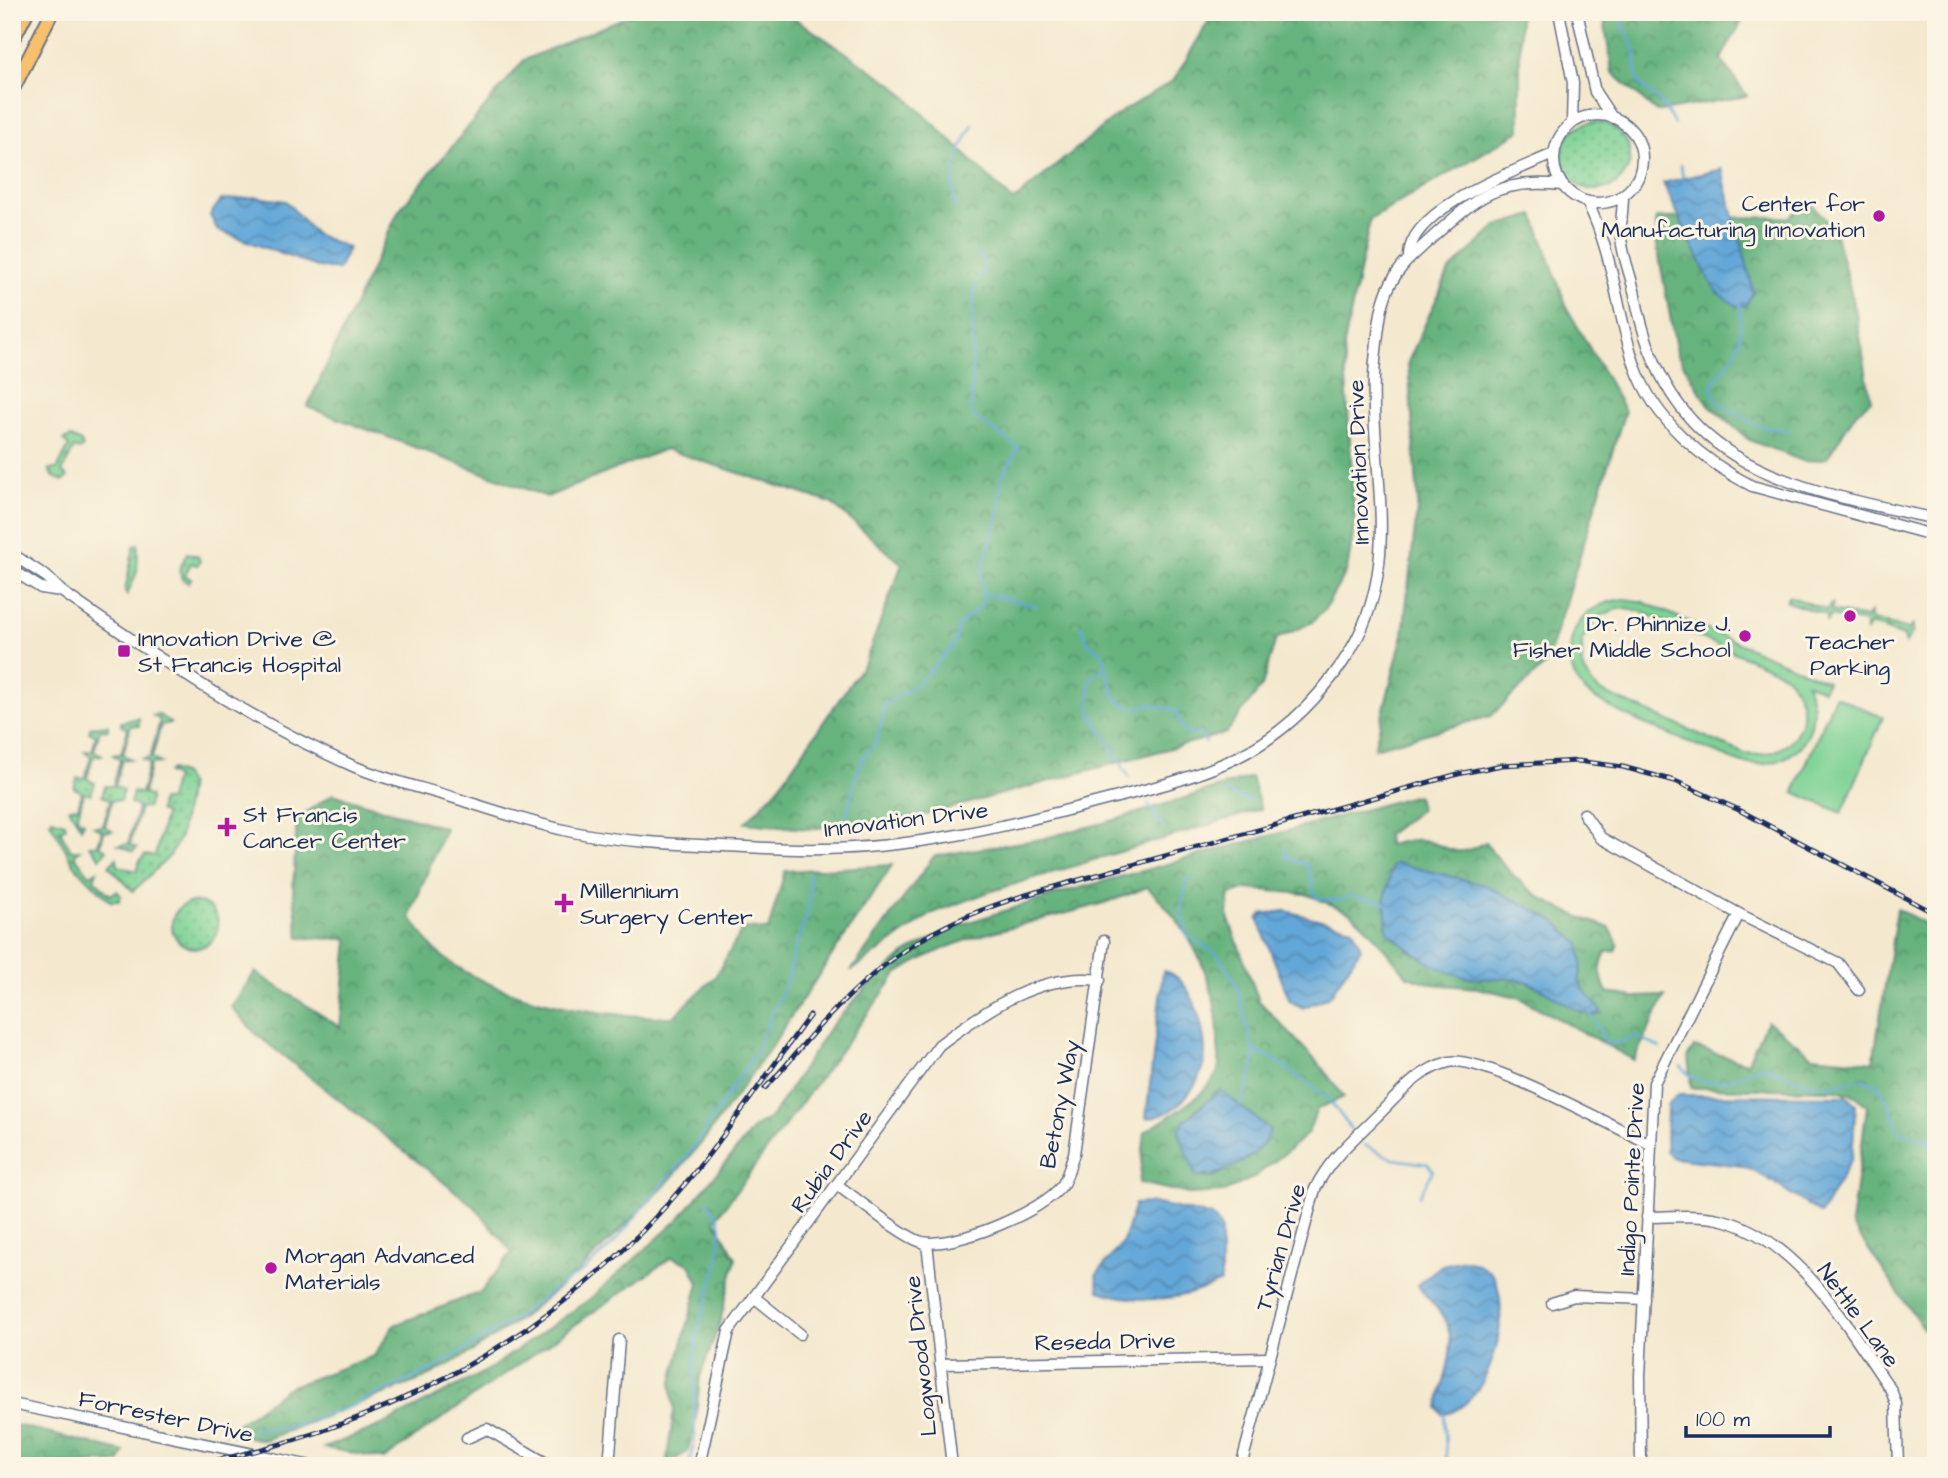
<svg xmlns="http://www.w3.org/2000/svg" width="1948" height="1478" viewBox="0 0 1948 1478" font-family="'Architects Daughter',sans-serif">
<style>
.grass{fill:url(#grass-dots);stroke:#4c8079;stroke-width:2}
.forest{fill:url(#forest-crowns);stroke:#40716e;stroke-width:2;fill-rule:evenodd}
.park{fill:#7dd194;stroke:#4c8079;stroke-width:2;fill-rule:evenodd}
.water{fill:url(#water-waves);stroke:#3f6b9b;stroke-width:2}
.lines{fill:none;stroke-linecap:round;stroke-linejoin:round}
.stream{stroke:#63a7d8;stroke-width:2.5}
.minor-casing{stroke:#677086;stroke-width:13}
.major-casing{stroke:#677086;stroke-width:16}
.minor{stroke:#fff;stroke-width:10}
.major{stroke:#f7c06c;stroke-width:12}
.rail-casing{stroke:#1b2f5e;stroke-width:5}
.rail{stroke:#fcf5e5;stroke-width:2.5;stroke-dasharray:8;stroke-linecap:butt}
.poi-dot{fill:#b5179e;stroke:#fcf5e5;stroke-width:2.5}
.labels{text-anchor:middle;stroke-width:6;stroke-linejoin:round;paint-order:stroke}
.poi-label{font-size:23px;fill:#1b2f5e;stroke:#fcf5e5;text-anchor:start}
.street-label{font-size:23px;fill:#1b2f5e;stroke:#fcf5e5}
</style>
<defs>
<pattern id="grass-dots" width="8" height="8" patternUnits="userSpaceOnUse" patternTransform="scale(1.75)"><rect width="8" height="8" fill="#7dd194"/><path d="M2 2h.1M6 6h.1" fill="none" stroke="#66aa7c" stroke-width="1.8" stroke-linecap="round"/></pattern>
<pattern id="forest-crowns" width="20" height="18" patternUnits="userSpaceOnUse" patternTransform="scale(1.75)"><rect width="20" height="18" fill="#66b37e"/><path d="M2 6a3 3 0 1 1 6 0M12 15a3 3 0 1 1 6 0" fill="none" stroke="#53926a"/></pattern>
<pattern id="water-waves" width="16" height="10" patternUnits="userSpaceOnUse" patternTransform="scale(1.75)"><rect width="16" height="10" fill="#63a7d8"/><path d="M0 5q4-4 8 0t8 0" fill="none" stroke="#5188b2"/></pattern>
</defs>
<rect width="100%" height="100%" fill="#fcf5e5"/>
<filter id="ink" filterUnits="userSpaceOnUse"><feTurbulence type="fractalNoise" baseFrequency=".0143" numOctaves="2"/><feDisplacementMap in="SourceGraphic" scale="14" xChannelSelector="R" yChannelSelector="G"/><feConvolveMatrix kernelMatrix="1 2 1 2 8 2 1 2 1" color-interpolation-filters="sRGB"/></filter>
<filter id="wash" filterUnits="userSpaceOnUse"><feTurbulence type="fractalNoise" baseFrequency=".00686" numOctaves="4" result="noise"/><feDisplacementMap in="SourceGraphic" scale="28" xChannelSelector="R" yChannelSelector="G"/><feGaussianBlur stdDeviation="1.57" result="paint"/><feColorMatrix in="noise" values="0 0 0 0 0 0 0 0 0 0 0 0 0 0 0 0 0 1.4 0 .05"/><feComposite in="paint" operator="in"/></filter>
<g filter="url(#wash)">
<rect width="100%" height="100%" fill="#f4e9cf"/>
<g class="grass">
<circle cx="1596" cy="156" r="34"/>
<path d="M71 437 81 442 83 447 79 450 74 448 62 472 68 477 63 481 52 476 49 469H57L69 446 63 440Z"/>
<path d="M138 544 137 572 127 595 125 591 134 546Z"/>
<path d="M187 553 198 556 200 561 197 565 191 563 185 575 191 579 188 583 182 579 179 570Z"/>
<path d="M1788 596 1827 610 1832 603 1831 611 1866 618 1871 611 1870 619 1908 630 1913 625V632L1905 644 1904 636 1870 624 1866 631 1865 623 1831 616 1826 623 1827 615 1790 603 1786 601Z"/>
<path d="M158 714 170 723 161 725 152 758 160 763 151 764 143 793 150 797 148 807 140 808 130 845 137 848 133 851 119 845 128 844 138 807 130 803 133 792 141 793 149 763 142 759 150 758 160 720 153 716Z"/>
<path d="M139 718V726L131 725 123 755 131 759 122 760 115 786 123 790 120 801 112 800 105 826 112 831 104 832 100 846 107 850 100 858 89 845H98L102 831 94 826H103L110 800 102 796 105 786H113L120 760 113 755 121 754 128 728 121 726V722Z"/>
<path d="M108 725V730L100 729 94 751 102 755 93 757 87 779 95 783 91 794 84 793 77 819 84 822 81 828 69 808 78 807 82 792 74 788 77 778H85L91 756 84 751H92L96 736 89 732 91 727Z"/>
<path d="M171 770 184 775 189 785 180 837 170 856 133 891 109 866 117 858 118 866 137 871 140 860 145 855 155 856 165 814 159 811 161 800H169L175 777 168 773Z"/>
<path d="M52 819 65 823 66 827 60 831 71 850H80L74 855 90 875 97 871 94 879 110 895 117 891 121 896 119 901H110L75 866 50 822Z"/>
<circle cx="195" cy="925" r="23"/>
</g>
<g class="forest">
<path d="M637 12H785L894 85 1013 201 1121 112 1174 80 1214 12H1520V131L1370 220 1344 345 1355 524 1347 570 1325 609 1311 623 1276 639 1262 686 1226 733 918 817 808 829 745 823 777 789 865 662 902 564 831 503 665 449 547 497 307 407 399 210 524 60Z"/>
<path d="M1603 12H1747L1721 59 1747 96 1656 112 1612 72Z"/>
<path d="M1810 201 1835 231 1855 308 1871 400 1856 413 1827 458 1805 462 1749 440 1708 404 1677 354 1656 240V218L1789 217Z"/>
<path d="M1534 215 1567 308 1625 411 1546 664 1491 716 1374 748 1403 634 1418 501 1408 362 1449 271 1497 226Z"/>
<path d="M1251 777 1261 809 989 892 933 913 851 971 934 856 1041 839 1118 819Z"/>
<path d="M333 794 445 828 410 916C418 927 426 942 436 951 492 1001 601 1017 673 1017L715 977 743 928 768 930 785 871 892 865 771 1047 704 1140 662 1189 578 1272 520 1319 473 1351 423 1379 264 1440 225 1433 287 1388 374 1356 394 1325 481 1292 512 1252 475 1207 257 1035 231 1007 255 972 340 1027 348 939 299 938 293 888 297 818Z"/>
<path d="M1417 795 1420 810 1387 835 1388 845C1398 843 1412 838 1422 840 1451 846 1453 861 1485 842 1524 894 1550 907 1610 928L1618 944 1615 951 1606 952C1598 967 1600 977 1607 992L1633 997 1665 996 1634 1060 1518 997 1477 988 1432 984 1407 976 1370 931 1351 913 1306 894 1247 889 1229 895 1228 917 1259 1001 1320 1065 1344 1097 1317 1109 1308 1133 1289 1150 1253 1178 1224 1192 1189 1194 1139 1183 1145 1132C1166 1118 1210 1094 1218 1070 1221 1063 1218 1051 1218 1043 1219 983 1190 927 1147 887 1066 923 971 923 897 974L715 1220 736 1258 719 1326 700 1377 695 1427 687 1452 666 1465 674 1410 671 1384 699 1283 690 1264 672 1257 384 1459 324 1448 382 1425 488 1370 590 1299 679 1219 754 1128 772 1116 830 1027 865 989 907 952 960 925 1054 895ZM1441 876 1484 885 1582 964 1579 982 1594 1015 1528 982 1430 962 1408 949 1387 931ZM1189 1153 1240 1162 1211 1178 1196 1176Z"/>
<path d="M1897 909 1936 929V1347L1851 1224 1867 1106 1856 1096 1836 1090 1691 1088 1688 1056 1694 1047 1747 1063 1767 1021 1813 1056 1873 1062Z"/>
<path d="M12 1424 124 1452 120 1462 12 1466Z"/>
</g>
<g class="park">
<path d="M1625 599 1643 602 1827 681 1823 690 1806 683C1828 732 1793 772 1742 763 1706 748 1605 713 1582 688 1569 673 1567 650 1574 632 1583 611 1603 601 1625 599ZM1619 608 1640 611 1784 674C1822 710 1797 761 1745 754L1600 691 1593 685 1582 667V640L1600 616Z"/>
<path d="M1835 696 1883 717 1842 813 1794 792Z"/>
</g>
<g class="water">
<path d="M1722 169C1731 212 1745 250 1753 292L1746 305 1737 306 1718 293 1708 278 1663 183Z"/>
<path d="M256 197 286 201 315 234 348 248 338 270 317 267 217 230 210 215 221 200Z"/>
<path d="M1397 863 1485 885 1552 919 1580 944 1582 964 1579 982 1602 1013C1578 1020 1552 991 1530 983 1513 976 1489 980 1471 978 1440 974 1410 951 1387 931L1385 899 1392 866Z"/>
<path d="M1286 911 1353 928 1361 948 1330 996 1303 1008 1290 1001 1258 919 1262 914Z"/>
<path d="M1163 971C1193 974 1209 1038 1204 1063 1198 1089 1173 1118 1146 1118Z"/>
<path d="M1220 1090 1270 1130C1264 1155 1220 1179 1196 1176L1179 1132 1183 1122Z"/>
<path d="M1678 1095 1846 1096 1856 1104 1852 1158 1821 1214 1765 1177 1743 1166 1674 1158 1666 1152 1667 1105Z"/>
<path d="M1152 1203 1212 1216 1221 1228V1282C1180 1301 1142 1305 1099 1291L1096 1275 1123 1242 1135 1204Z"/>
<path d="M1464 1260C1476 1263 1489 1267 1495 1279 1512 1319 1490 1405 1443 1415L1438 1408C1442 1379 1459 1350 1445 1320 1439 1308 1425 1296 1417 1285L1442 1265Z"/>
</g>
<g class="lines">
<g class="stream">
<path d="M1616 12 1635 49 1637 81 1663 105 1674 124"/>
<path d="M1681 165 1683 181"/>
<path d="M956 207C947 181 959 148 973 125"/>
<path d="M1739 303C1741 316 1741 334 1738 346 1730 375 1686 387 1736 413 1762 427 1761 429 1791 430"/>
<path d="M985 594 1036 606"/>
<path d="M1081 626 1089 644 1103 654 1113 693 1120 703 1136 709 1149 704 1175 710 1184 732 1201 735 1206 742"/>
<path d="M1106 666 1090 679V711L1129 777"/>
<path d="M1227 792 1250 801"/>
<path d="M1148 803 1163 827"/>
<path d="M846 817 856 776 864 756 877 741 885 704 917 684 947 653 956 641 958 627 983 603 982 570 998 519 1002 477 1019 448 975 418 971 411 974 290 977 279 984 272V262L978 253"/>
<path d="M1285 849 1288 858 1307 865 1316 898 1335 901 1351 896 1386 903"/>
<path d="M1188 877 1181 908 1188 937 1216 953 1237 985 1253 1050 1273 1059 1328 1098 1351 1129"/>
<path d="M1590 1013 1607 1044H1615L1636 1036 1660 1048"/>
<path d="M1681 1066C1701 1095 1737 1078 1761 1066 1786 1072 1800 1085 1829 1085 1844 1085 1864 1074 1876 1085 1892 1099 1891 1118 1901 1134L1936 1141"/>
<path d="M1240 1106 1252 1076 1255 1052"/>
<path d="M1926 1138 1936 1156"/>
<path d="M1365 1145 1393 1159 1428 1164 1433 1171 1419 1196"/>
<path d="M1444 1413 1447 1466"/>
<path d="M253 1430 290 1427 349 1407 437 1367 516 1318 557 1287 582 1272 611 1246 689 1154 755 1053 790 973 794 949 806 919 810 897 809 873"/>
<path d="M689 1466 695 1437 694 1367 697 1334 718 1262 721 1228 718 1216 707 1202"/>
</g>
</g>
</g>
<g filter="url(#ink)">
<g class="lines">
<g class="minor-casing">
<g id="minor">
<path d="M1559 12 1573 83 1572 123"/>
<path d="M1577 12 1595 92 1611 116"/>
<circle cx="1598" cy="159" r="44"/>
<path d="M1623 196C1623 209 1620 225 1621 238 1623 257 1631 276 1635 295 1667 468 1786 486 1936 519"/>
<path d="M1587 202C1614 254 1616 311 1635 366 1654 420 1703 461 1752 486L1936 536"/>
<path d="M1409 255C1411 208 1516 171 1553 154"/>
<path d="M12 554 47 577 61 591C154 656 249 720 353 766 386 780 423 788 458 799 496 811 534 824 573 832 623 842 672 844 723 846 756 847 789 850 823 849 909 848 996 829 1079 807 1192 777 1272 766 1343 662 1412 562 1363 459 1376 351 1379 327 1380 304 1391 283 1400 266 1410 258 1423 246 1472 202 1492 177 1562 185"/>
<path d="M12 570 41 588 61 591"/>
<path d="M1584 814 1601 838 1739 914 1838 963 1859 990"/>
<path d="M837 1185C855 1197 904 1238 922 1242 953 1249 1045 1211 1063 1184 1068 1176 1070 1163 1074 1154L1104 941"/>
<path d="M1647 1217C1670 1217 1696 1214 1718 1219 1798 1236 1848 1328 1891 1390L1896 1404 1898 1466"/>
<path d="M927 1243 952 1466"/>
<path d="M754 1297 800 1334"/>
<path d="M1552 1303 1574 1296 1644 1299"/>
<path d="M940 1364 1270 1358"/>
<path d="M12 1404 311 1466"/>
<path d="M467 1438 487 1429 551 1466"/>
<path d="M609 1466 619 1340"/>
<path d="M699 1466 729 1331 939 1045C984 1011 1040 972 1100 980"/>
<path d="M1241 1466 1315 1189C1329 1159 1354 1139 1377 1116 1400 1094 1417 1070 1449 1062 1481 1054 1614 1127 1650 1144"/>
<path d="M1641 1466 1640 1376 1654 1083 1739 914"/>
</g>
</g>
<g class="major-casing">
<g id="major">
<path d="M12 41 27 12"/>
<path d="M12 91 52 12"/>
</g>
</g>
<use href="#minor" class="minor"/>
<use href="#major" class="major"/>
<g class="rail-casing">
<g id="rail">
<path d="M765 1088C787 1067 804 1041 825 1020 892 950 943 919 1036 892L1458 774 1502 765 1578 761 1623 767 1675 781 1739 810 1936 914"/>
<path d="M190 1466C388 1427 560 1336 690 1178 733 1126 770 1069 810 1015"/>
</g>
</g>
<use href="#rail" class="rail"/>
</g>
</g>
<g class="poi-dot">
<circle cx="1879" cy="216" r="7"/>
<circle cx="1850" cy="616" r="7"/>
<circle cx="1745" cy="636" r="7"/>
<rect x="117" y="644" width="14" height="14" rx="3.5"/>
<path d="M223.5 816.5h7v7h7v7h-7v7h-7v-7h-7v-7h7z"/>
<path d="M560.5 892.5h7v7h7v7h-7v7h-7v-7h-7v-7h7z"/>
<circle cx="271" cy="1268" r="7"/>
</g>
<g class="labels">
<g class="poi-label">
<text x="1865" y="211" text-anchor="end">Center for<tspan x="1865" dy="26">Manufacturing Innovation</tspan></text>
<text x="1731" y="631" text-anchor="end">Dr. Phinnize J.<tspan x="1731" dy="26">Fisher Middle School</tspan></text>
<text x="138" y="646">Innovation Drive @<tspan x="138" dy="26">St Francis Hospital</tspan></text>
<text x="1850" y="649" text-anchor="middle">Teacher<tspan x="1850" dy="26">Parking</tspan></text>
<text x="243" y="822">St Francis<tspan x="243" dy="26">Cancer Center</tspan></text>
<text x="580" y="898">Millennium<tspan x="580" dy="26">Surgery Center</tspan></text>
<text x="285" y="1263">Morgan Advanced<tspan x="285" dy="26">Materials</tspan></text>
</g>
<g class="street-label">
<text transform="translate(1358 462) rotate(-92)" y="8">Innovation Drive</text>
<text transform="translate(906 819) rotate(-7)" y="8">Innovation Drive</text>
<text transform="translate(1059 1104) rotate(-79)" y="8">Betony Way</text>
<text transform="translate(831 1161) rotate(-54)" y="8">Rubia Drive</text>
<text transform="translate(1631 1179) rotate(-87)" y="8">Indigo Pointe Drive</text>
<text transform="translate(1280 1247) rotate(-74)" y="8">Tyrian Drive</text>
<text transform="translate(1859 1315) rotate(54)" y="8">Nettle Lane</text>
<text transform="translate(1105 1341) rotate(-1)" y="8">Reseda Drive</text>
<text transform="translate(920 1356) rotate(-96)" y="8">Logwood Drive</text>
<text transform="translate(166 1416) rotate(12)" y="8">Forrester Drive</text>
</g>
</g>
<rect width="1948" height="1478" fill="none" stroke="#fcf5e5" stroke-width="42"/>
<path d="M1686 1426v10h144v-10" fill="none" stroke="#1b2f5e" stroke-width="3.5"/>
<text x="1696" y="1426" font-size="21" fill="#1b2f5e" stroke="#fcf5e5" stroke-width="5" paint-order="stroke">100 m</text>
</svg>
